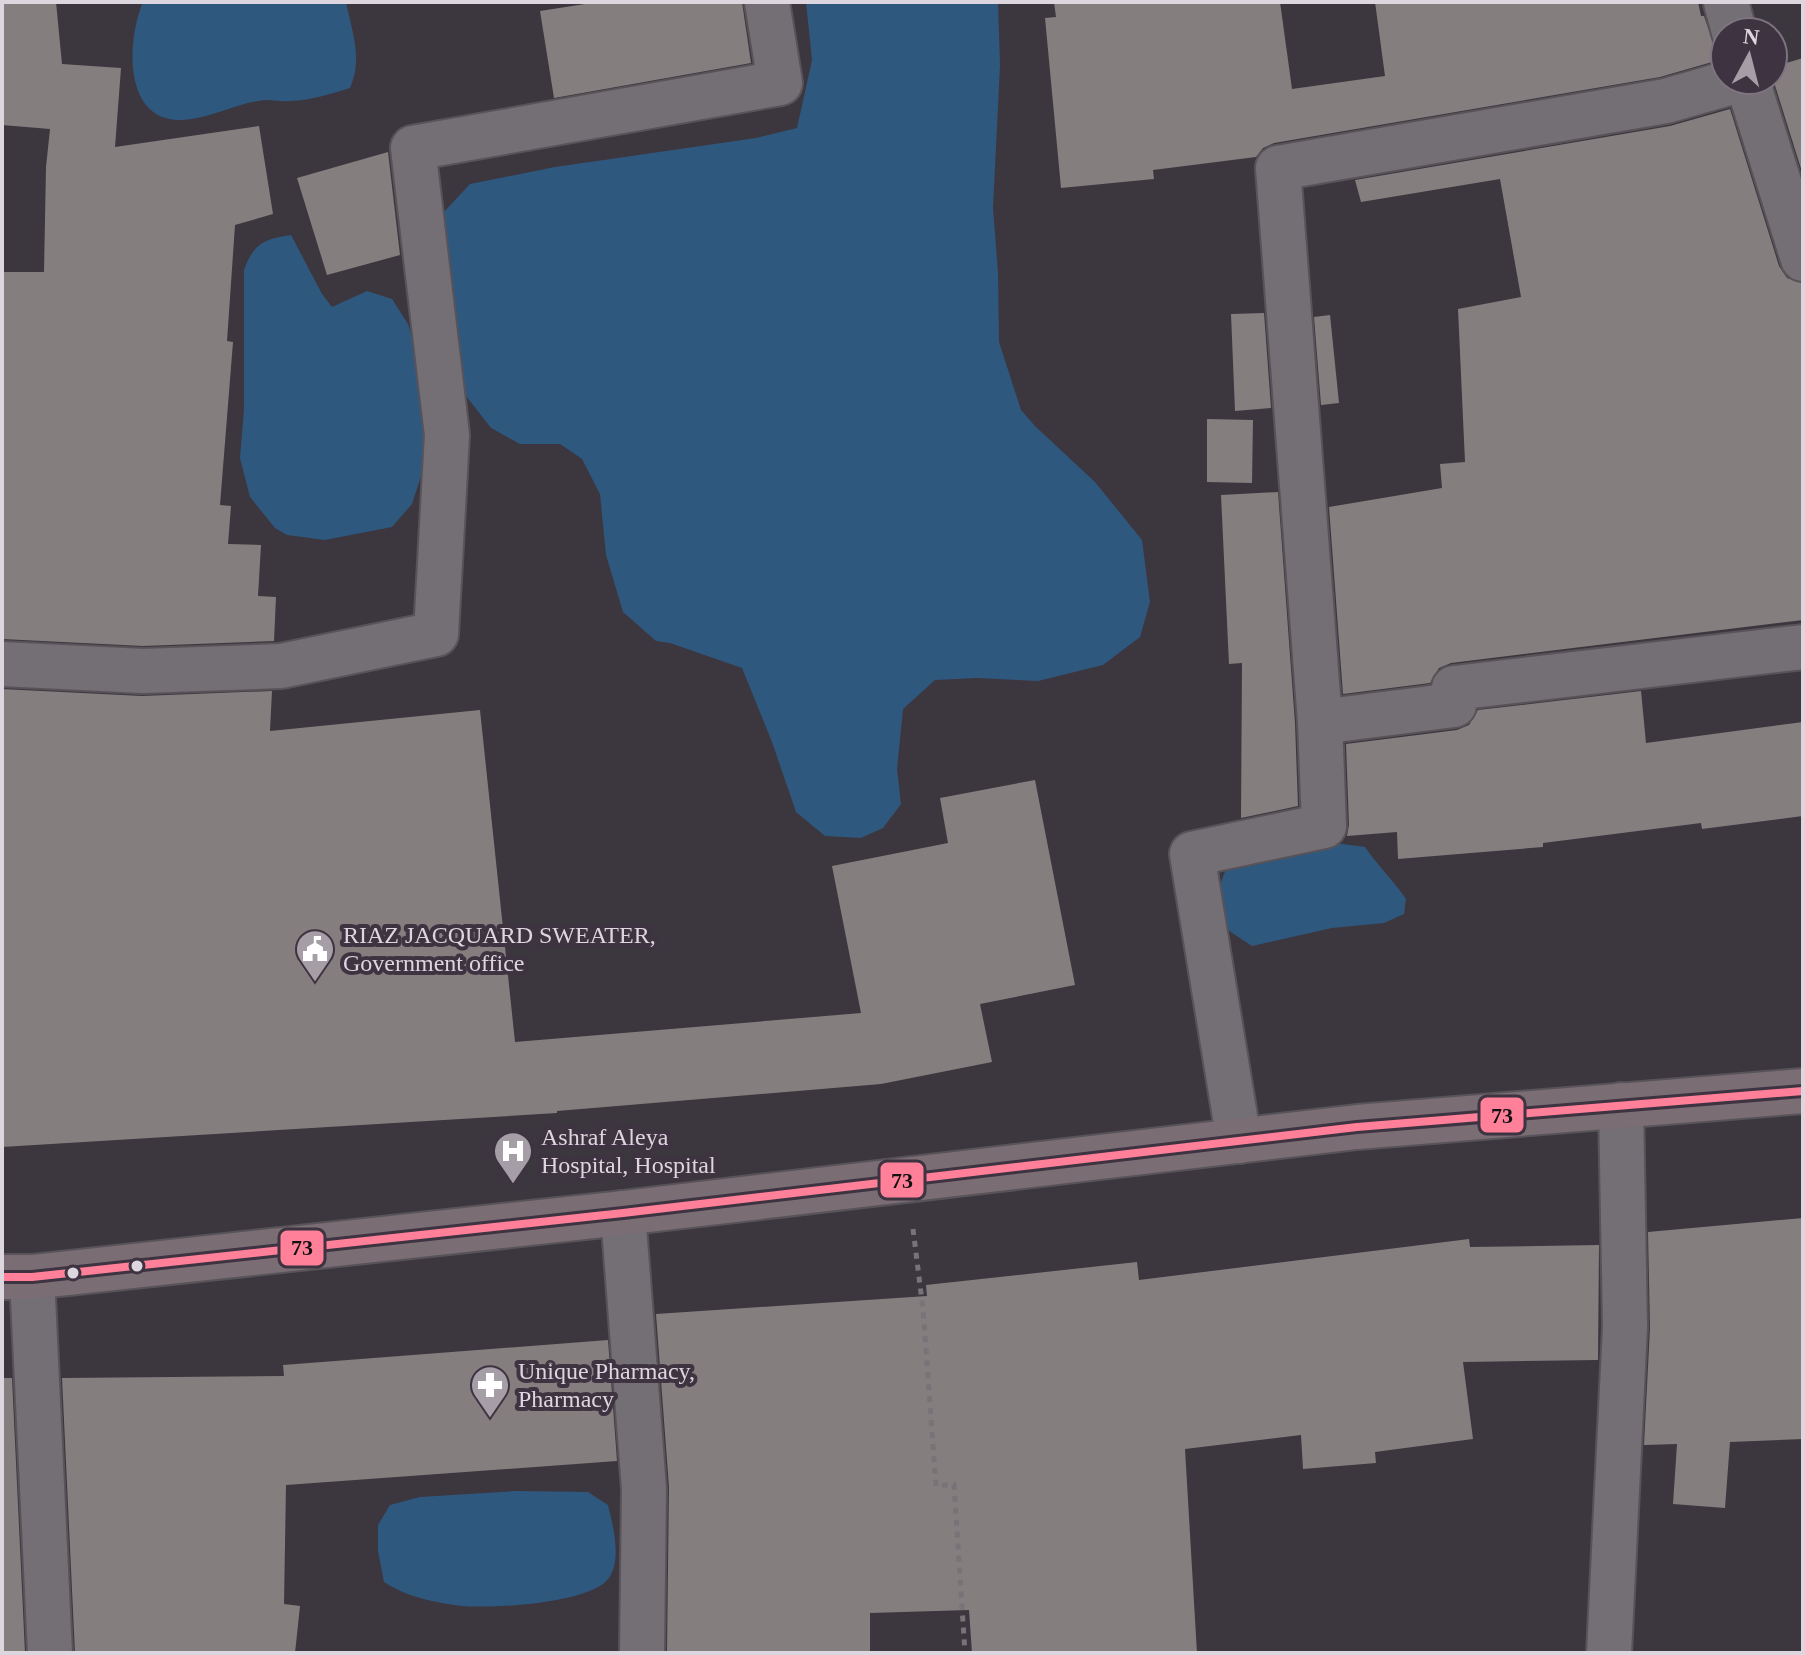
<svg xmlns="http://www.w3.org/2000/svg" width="1805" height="1655" viewBox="0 0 1805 1655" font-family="Georgia,serif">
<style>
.water{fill:#2f587f}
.building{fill:#857e7f}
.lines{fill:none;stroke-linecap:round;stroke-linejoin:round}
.minor-casing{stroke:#585359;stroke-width:48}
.highway-casing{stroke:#585359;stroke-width:48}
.path{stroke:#777378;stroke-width:5;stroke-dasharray:6 6;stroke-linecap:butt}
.minor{stroke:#736f75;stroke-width:44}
.highway{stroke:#7a6d74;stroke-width:44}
.bus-1-casing{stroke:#3e3341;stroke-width:14}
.bus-1{stroke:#ff8098;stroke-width:8}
.bus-dot{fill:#ddd6df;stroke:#3e3341;stroke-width:3}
.labels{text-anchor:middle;stroke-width:8;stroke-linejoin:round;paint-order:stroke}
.poi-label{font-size:24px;fill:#ddd6df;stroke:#3e3341;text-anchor:start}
.line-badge{stroke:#3e3341;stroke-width:3}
.pale-badge-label{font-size:22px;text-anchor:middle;font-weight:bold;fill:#111}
</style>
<rect width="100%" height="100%" fill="#3c363e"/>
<g class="water">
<path d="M143 2H346C352 32 363 59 350 88 330 94 312 100 290 101 282 102 274 100 266 100 237 102 211 119 182 120 122 122 127 39 143 2Z"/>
<path d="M806 2H998L1000 65 993 208 998 272 999 342 1021 410 1035 426 1095 482 1142 540 1150 602 1140 637 1103 665 1038 681 977 678 935 680 903 709 897 769 901 804 883 828 861 838 825 836 796 812 772 742 742 668 670 643 656 641 623 612 606 555 600 494 582 459 560 444H520L491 428 466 396 447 324 439 250 443 213 470 184 555 167 756 138 797 128 812 60Z"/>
<path d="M291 235 322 294 332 307 367 291 392 299 408 324 422 368 427 422 422 473 412 504 392 527 325 540 287 535 275 528 250 497 240 458 244 409V270C254 243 264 239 291 235Z"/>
<path d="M1335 843 1365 847C1378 866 1393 880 1406 899L1404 914 1384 923 1332 928 1252 946 1223 927C1218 896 1216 886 1232 858Z"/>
<path d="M516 1491 588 1492 608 1505C613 1526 622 1559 609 1578 591 1604 484 1610 454 1605 429 1601 405 1596 384 1582L378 1551V1525L390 1505 420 1497Z"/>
</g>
<g class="building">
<path d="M2 2H56L62 64 121 68 115 147 259 126 273 214 235 225 227 341 233 342 220 505 231 506 228 544 261 545 258 596 276 597 274 641 143 646 2 639V272H44L46 167 50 129 2 125Z"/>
<path d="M598 2H742L751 63 554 98 540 11Z"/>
<path d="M1054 2H1280L1292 89 1385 76 1375 2H1698L1701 16H1704L1719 60 1660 77 1274 143 1263 148 1256 157 1153 170 1154 179 1061 188 1045 18 1056 17Z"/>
<path d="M1803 58V175L1773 79V67Z"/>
<path d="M1730 109 1779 266 1787 278 1803 283V620L1451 663 1439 668 1430 683 1343 694 1329 507 1442 488 1440 464 1465 462 1458 309 1521 297 1500 179 1361 202 1355 180 1670 126Z"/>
<path d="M388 152 400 255 327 275 297 178Z"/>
<path d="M1264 313 1271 408 1235 411 1231 314Z"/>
<path d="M1330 315 1339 403 1321 405 1314 317Z"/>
<path d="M1207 419 1253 420 1252 483 1207 482Z"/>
<path d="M1278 492 1295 723 1298 806 1241 818 1242 663 1229 664 1221 495Z"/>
<path d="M2 689 142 696 272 691 270 731 480 710 515 1042 861 1013 832 866 948 843 940 798 1035 780 1075 985 980 1004 992 1062 881 1084 557 1111V1113L2 1147Z"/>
<path d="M1641 691 1646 743 1803 722V816L1702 829 1701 823 1543 843V847L1398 859 1397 832 1347 836 1349 825 1346 744 1457 730 1469 725 1478 710Z"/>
<path d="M1803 1218V1439L1730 1442 1725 1508 1673 1504 1677 1444 1644 1445 1650 1328 1648 1232Z"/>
<path d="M1469 1239 1470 1247 1599 1245 1598 1360 1463 1362 1473 1439 1375 1452 1376 1463 1303 1469 1301 1435 1185 1449 1197 1653H972L969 1610 870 1613V1653H667L669 1487 656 1314 927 1296 926 1285 1137 1262 1139 1280Z"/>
<path d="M608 1340 617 1461 286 1485 284 1604 300 1606 295 1653H75L62 1378 284 1376 283 1365Z"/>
<path d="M2 1378H12L25 1653H2Z"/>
</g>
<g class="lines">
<g class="minor-casing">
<g id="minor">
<path d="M1726 2 1734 32"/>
<path d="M1747 80 1803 259"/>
<path d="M2 664 143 671 281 666 436 634 447 435 413 148 780 83 767 2"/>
<path d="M1320 722 1454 705V688L1803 647"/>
<path d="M1239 1141 1192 854 1324 826 1320 722 1278 168 1666 101 1739 80"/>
<path d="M623 1213 644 1489 642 1653"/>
<path d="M32 1277 50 1653"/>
<path d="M1609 1653 1625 1327 1621 1105"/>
</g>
</g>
<g class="highway-casing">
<path id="highway" d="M2 1277H32L623 1213 1357 1127 1803 1091"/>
</g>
<path class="path" d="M913 1229 923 1309 936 1486 954 1484 965 1653"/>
<use href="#minor" class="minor"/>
<use href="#highway" class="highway"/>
<g class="bus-1-casing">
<path id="bus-1" d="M2 1277H32L623 1213 1357 1127 1803 1091"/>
</g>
<use href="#bus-1" class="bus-1"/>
</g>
<defs>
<g id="civic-pin" transform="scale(2)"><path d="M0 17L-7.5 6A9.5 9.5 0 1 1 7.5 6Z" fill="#a59ea7" stroke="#3e3341"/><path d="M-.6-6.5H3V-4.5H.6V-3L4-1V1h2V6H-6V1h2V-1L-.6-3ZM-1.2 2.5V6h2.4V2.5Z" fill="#fff"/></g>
<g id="hospital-pin" transform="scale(2)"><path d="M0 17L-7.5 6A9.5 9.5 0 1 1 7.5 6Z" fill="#a59ea7" stroke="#3e3341"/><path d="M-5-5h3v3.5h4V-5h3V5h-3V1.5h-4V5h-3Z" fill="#fff"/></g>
<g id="pharmacy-pin" transform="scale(2)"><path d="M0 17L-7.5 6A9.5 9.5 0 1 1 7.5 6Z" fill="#a59ea7" stroke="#3e3341"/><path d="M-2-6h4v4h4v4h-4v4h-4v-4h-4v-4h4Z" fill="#fff"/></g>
</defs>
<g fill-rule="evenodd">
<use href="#civic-pin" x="315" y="949"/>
<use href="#hospital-pin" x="513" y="1151"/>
<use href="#pharmacy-pin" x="490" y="1385"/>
</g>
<g class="bus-dot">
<circle cx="137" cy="1266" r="7"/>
<circle cx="73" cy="1273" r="7"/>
</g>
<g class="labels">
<g class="poi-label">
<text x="343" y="943">RIAZ JACQUARD SWEATER,<tspan x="343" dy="28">Government office</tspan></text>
<text x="541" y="1145">Ashraf Aleya<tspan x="541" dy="28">Hospital, Hospital</tspan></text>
<text x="518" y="1379">Unique Pharmacy,<tspan x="518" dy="28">Pharmacy</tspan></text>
</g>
</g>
<g class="line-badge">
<rect x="1479" y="1096" width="46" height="38" rx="8" fill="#ff8098"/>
<rect x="879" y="1161" width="46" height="38" rx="8" fill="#ff8098"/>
<rect x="279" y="1229" width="46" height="38" rx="8" fill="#ff8098"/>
</g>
<g class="pale-badge-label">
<text x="1502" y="1123">73</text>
<text x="902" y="1188">73</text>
<text x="302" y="1255">73</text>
</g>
<rect width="1805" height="1655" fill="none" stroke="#ddd6df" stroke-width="8"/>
<g transform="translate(1749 56) rotate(7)"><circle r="38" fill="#3e3341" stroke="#7e7480" stroke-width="2"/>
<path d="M0-6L14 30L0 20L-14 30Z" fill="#a59ea7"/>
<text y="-12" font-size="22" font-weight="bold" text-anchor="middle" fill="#ddd6df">N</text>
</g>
</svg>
